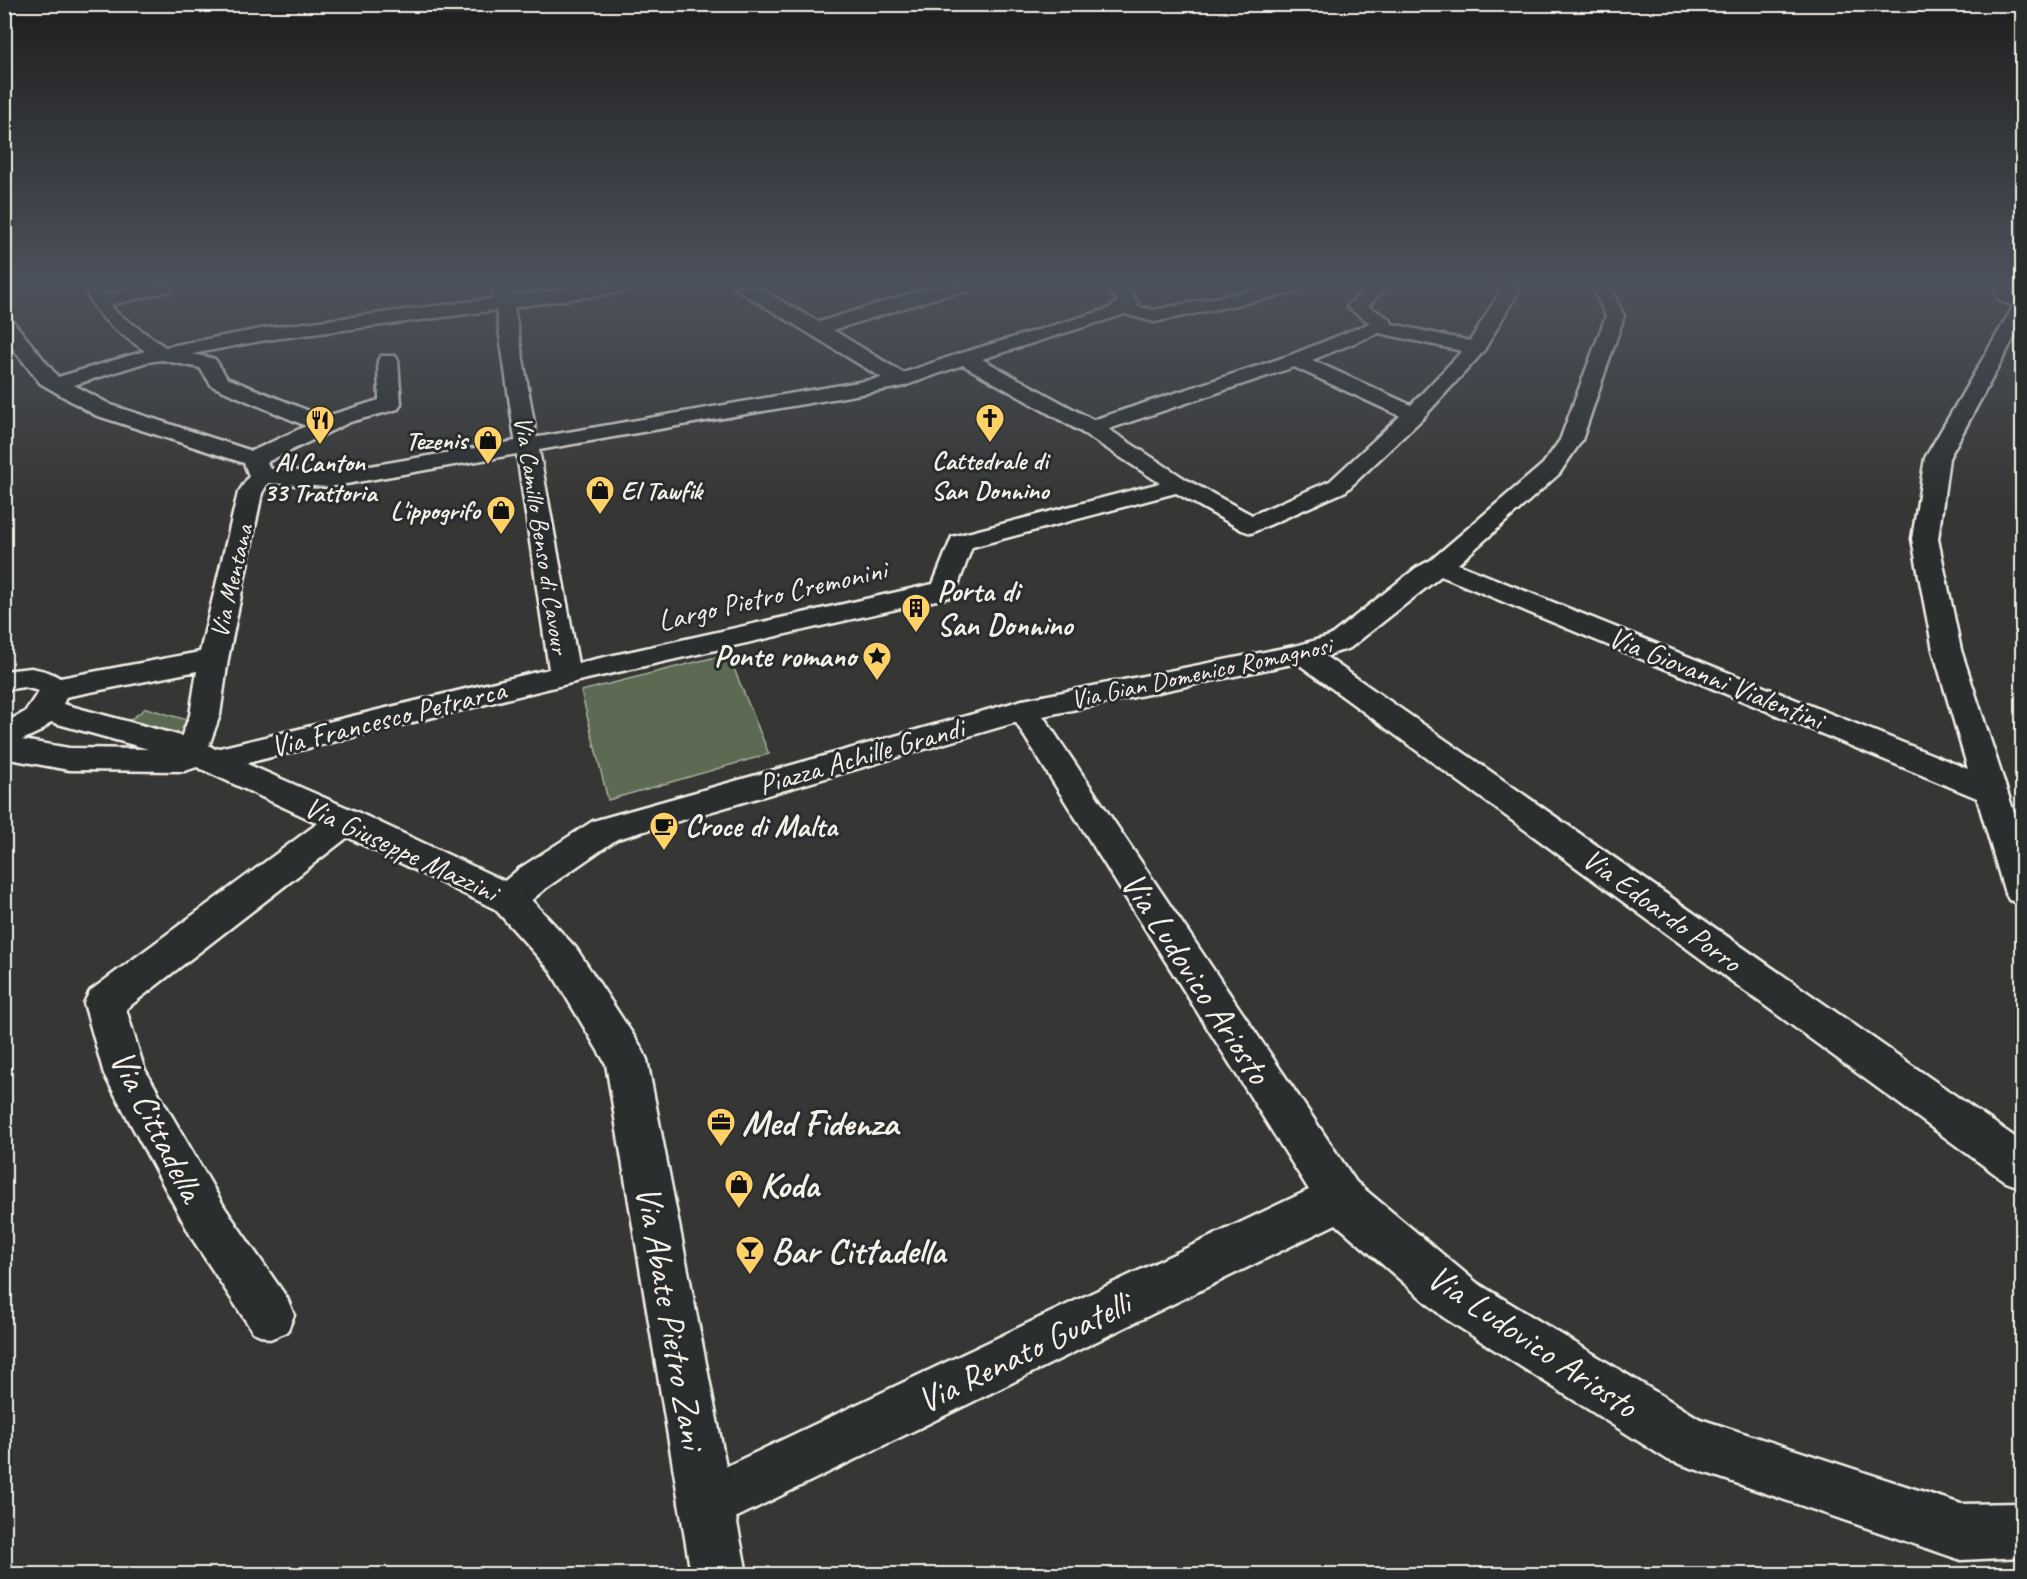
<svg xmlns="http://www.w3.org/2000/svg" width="2027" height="1579" viewBox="0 0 2027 1579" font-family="Caveat,sans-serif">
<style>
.green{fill:#5c6a52;stroke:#a8ae9d;stroke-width:1.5}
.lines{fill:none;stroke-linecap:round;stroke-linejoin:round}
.pedestrian-casing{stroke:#f4f1e8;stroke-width:5}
.minor-casing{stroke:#f4f1e8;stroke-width:5}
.tertiary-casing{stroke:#f4f1e8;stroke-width:5}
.secondary-casing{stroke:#f4f1e8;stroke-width:5}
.pedestrian{fill:#2a2d2e;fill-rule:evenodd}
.minor{fill:#2a2d2e;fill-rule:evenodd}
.tertiary{fill:#2a2d2e;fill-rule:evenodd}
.secondary{fill:#2a2d2e;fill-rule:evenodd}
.labels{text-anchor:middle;stroke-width:6;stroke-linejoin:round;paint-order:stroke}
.far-poi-label{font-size:26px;font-weight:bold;fill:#f4f1e8;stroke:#2a2d2e;text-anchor:end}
.far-street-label{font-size:26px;fill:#f4f1e8;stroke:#2a2d2e}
.poi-label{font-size:30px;font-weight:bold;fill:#f4f1e8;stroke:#2a2d2e;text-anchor:start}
.street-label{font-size:30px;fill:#f4f1e8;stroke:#2a2d2e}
.near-street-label{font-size:36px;fill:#f4f1e8;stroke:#2a2d2e}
.near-poi-label{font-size:36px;font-weight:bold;fill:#f4f1e8;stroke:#2a2d2e;text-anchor:start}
</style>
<rect width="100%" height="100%" fill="#363634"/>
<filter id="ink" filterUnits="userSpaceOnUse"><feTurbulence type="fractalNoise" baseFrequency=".0167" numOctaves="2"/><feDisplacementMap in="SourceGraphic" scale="12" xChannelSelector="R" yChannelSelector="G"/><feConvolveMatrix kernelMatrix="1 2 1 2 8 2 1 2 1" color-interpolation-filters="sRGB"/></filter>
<g filter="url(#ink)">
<g class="green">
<path d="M728 654 769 754 608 800 581 691Z"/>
<path d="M146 708 187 720 185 735 130 720Z"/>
</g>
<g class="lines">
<g class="pedestrian-casing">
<g id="pedestrian">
<path d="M493 287H511L513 296 579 287H630L621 292 514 307 538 446 535 451 527 453 519 451 516 446Z"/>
<path d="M1091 421 1099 423 1187 480 1191 485 1187 490 972 547 954 596 565 684 555 682 550 675 555 668 565 666 933 584 952 537 1160 483 1083 433 1080 428 1083 423Z"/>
<path d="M1023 700 1034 703 1038 710 1034 717 617 839 546 888 521 909 508 913 495 909 490 899 495 889 520 868 593 821Z"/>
</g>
</g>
<g class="minor-casing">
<g id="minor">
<path d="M85 287H103L106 295 139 287H173L170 291 110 305 117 313 165 347 266 328 505 297 511 299 514 303 511 307 505 309 266 340 192 354 215 359 227 378 324 417 379 400 378 360 381 356H395L398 360 401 404 398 409 350 422 267 462 270 469 329 473 882 378 733 287H756L819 322 932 287H972L969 291 942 296 833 330 903 373 958 354 1108 309 1118 301 1105 287H1125L1138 302 1136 306 1154 310 1269 287 1302 288 1299 292 1293 293 1154 322 1125 314 982 359 1093 420 1288 356 1370 323 1347 307 1367 287 1386 288 1368 306 1390 319 1392 324 1470 341 1500 292V287H1518V292L1483 352 1422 419 1346 491 1251 533 1242 530 1171 490 1167 485 1171 480 1179 478 1187 480 1252 515 1330 481 1400 416 1294 367 1091 435 1083 433 963 365 901 387 539 450 580 675 575 682 211 772 200 769 196 760 181 758 176 750 190 715 197 671 55 699 44 696 40 689 44 682 55 679 200 652 238 493 249 476 244 463 95 415 40 383 4 337V317L11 319 58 377 145 351C119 332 95 319 85 287ZM1379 333 1462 351 1411 405 1312 360ZM162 360 200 368 212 386 306 426 252 451 111 405 74 385 147 362ZM517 454 549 669 207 751 220 715 228 659 262 493 268 483 329 487Z"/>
<path d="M1592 287H1610L1624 316 1582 440 1559 474 1458 564 1968 769 1933 650 1912 539 1925 458 2013 307 2015 303 2022 302V323L1949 458 1938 539 1961 650 2022 837V904L2009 900 2004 890 1977 798 1441 576 1350 648 1325 656 2022 1142V1188L2006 1182 1297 663 1043 716 1356 1182 1477 1283 1700 1419 1961 1504 2022 1503V1557L1961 1560 1668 1460 1443 1317 1336 1224 725 1523 706 1531 687 1523 679 1504 687 1485 1309 1190 1008 710 1012 703 1023 700 1299 645 1330 636 1416 568 1431 560 1543 464 1560 440 1606 316Z"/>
<path d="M345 809 357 812 362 821 357 830 126 1009 144 1068 225 1208 287 1298 294 1315 287 1332 270 1339 253 1332 193 1240 104 1074 84 1003 90 991 333 812Z"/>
</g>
</g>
<g class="tertiary-casing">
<path id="tertiary" d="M31 668C48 671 61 675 70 689L63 704 203 742 222 753 357 812 521 889 576 948 641 1047 647 1060 747 1574H691L606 1064 550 970 495 909 333 830 197 767 185 771 69 770 4 758V723L25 712 39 691 24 687 4 690V671ZM51 722 148 749 69 748 22 740 41 731Z"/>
</g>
<g class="secondary-casing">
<path id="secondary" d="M1993 287H2011L2014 294 2022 298V309L2000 301Z"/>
</g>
<use href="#pedestrian" class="pedestrian"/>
<use href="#minor" class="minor"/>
<use href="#tertiary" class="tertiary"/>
<use href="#secondary" class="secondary"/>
</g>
</g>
<linearGradient id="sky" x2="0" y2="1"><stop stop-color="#1e1e1d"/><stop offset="0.56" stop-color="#4c525c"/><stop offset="1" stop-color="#4c525c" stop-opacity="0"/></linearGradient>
<rect width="2027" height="508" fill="url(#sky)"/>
<defs>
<g id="church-pin" transform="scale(1.5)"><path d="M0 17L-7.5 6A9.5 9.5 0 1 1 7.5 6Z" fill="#ffd166" stroke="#2a2d2e"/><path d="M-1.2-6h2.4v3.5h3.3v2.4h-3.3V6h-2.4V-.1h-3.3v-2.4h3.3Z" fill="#111"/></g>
<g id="restaurant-pin" transform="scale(1.5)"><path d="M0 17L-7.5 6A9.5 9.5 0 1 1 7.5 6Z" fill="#ffd166" stroke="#2a2d2e"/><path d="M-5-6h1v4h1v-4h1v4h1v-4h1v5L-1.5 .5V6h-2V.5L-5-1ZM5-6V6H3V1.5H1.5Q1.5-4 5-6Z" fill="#111"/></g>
<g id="shop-pin" transform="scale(1.5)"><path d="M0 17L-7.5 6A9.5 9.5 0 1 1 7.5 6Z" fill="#ffd166" stroke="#2a2d2e"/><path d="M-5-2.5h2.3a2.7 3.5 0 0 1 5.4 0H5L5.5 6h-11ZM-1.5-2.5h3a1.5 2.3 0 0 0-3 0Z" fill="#111"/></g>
<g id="building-pin" transform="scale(1.5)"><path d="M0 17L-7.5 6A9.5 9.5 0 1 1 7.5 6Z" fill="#ffd166" stroke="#2a2d2e"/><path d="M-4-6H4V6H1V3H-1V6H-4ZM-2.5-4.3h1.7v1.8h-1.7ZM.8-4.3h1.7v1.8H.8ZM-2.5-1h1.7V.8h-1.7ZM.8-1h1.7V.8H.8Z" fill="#111"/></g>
<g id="sight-pin" transform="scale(1.5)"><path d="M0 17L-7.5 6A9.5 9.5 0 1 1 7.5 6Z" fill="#ffd166" stroke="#2a2d2e"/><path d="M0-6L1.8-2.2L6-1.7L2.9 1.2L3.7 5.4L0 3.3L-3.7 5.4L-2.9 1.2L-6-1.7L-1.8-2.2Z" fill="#111"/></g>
<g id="cafe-pin" transform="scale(1.5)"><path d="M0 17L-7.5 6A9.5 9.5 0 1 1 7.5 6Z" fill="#ffd166" stroke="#2a2d2e"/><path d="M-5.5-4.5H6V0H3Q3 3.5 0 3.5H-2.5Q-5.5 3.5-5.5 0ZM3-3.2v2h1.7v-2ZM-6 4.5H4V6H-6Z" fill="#111"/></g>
<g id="office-pin" transform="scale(1.5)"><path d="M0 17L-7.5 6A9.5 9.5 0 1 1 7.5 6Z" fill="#ffd166" stroke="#2a2d2e"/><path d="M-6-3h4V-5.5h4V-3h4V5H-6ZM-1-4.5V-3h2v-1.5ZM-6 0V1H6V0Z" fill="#111"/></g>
<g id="bar-pin" transform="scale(1.5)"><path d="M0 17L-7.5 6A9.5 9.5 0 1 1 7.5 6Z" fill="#ffd166" stroke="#2a2d2e"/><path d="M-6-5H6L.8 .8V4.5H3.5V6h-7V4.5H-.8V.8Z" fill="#111"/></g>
</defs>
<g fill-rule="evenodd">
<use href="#church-pin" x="990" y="418"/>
<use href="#restaurant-pin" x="320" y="420"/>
<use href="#shop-pin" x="488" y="440"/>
<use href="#shop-pin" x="600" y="490"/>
<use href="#shop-pin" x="501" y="510"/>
<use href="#building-pin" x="916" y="608"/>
<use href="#sight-pin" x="877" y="656"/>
<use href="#cafe-pin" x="664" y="826"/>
<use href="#office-pin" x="721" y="1122"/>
<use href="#shop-pin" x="739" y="1184"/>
<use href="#bar-pin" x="750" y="1250"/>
</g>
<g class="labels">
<g class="far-poi-label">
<text x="467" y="449">Tezenis</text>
<text x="990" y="469" text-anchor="middle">Cattedrale di<tspan x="990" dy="30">San Donnino</tspan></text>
<text x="320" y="471" text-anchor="middle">Al Canton<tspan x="320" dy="30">33 Trattoria</tspan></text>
<text x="621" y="499" text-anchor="start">El Tawfik</text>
<text x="480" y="519">L'ippogrifo</text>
</g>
<g class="far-street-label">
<text transform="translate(542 535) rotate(81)" y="9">Via Camillo Benso di Cavour</text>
<text transform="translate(231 581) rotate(-77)" y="9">Via Mentana</text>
<text transform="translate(1201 672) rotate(-12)" y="9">Via Gian Domenico Romagnosi</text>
</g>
<g class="poi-label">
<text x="937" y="601">Porta di<tspan x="937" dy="34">San Donnino</tspan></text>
<text x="856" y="666" text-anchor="end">Ponte romano</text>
<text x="685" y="836">Croce di Malta</text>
</g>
<g class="street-label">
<text transform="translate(772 595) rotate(-13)" y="10">Largo Pietro Cremonini</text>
<text transform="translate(1716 678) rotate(22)" y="10">Via Giovanni Vialentini</text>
<text transform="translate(388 718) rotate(-14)" y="10">Via Francesco Petrarca</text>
<text transform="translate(861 756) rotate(-16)" y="10">Piazza Achille Grandi</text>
<text transform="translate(401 849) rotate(25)" y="10">Via Giuseppe Mazzini</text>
<text transform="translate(1662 910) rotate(36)" y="10">Via Edoardo Porro</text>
</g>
<g class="near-street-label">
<text transform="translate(1197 977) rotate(57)" y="13">Via Ludovico Ariosto</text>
<text transform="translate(158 1125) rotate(63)" y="13">Via Cittadella</text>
<text transform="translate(672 1317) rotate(80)" y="13">Via Abate Pietro Zani</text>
<text transform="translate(1533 1340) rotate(34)" y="13">Via Ludovico Ariosto</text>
<text transform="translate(1023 1351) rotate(-26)" y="13">Via Renato Guatelli</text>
</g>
<g class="near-poi-label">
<text x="742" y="1135">Med Fidenza</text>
<text x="760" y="1197">Koda</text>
<text x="771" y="1263">Bar Cittadella</text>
</g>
</g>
<rect width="2027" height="1579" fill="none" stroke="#2a2d2e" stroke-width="24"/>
<rect x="12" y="12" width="2003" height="1555" fill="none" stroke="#f4f1e8" stroke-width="2" filter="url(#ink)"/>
</svg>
